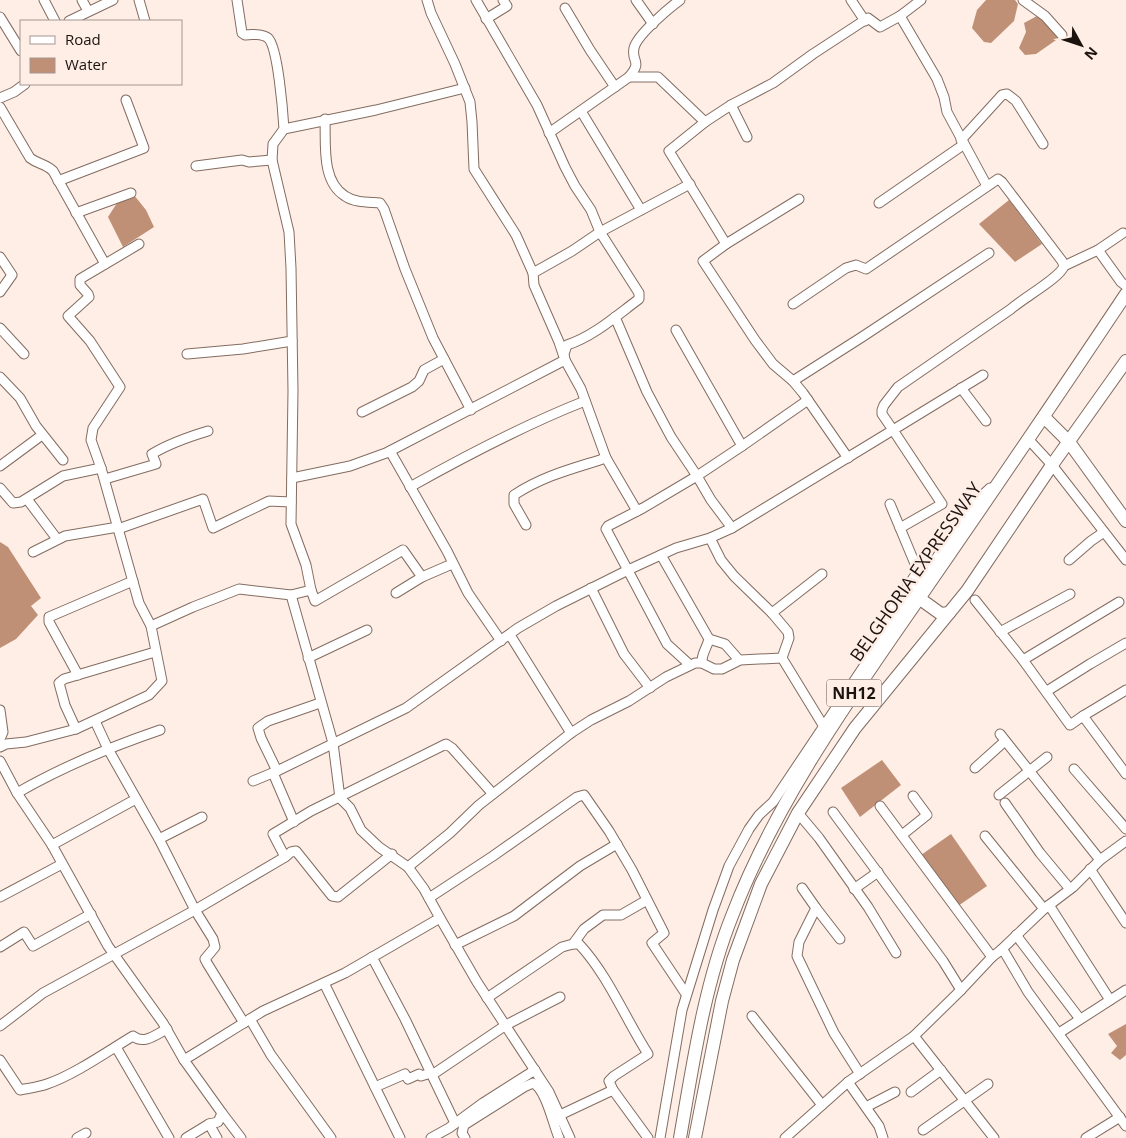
<svg xmlns="http://www.w3.org/2000/svg" width="1126" height="1138" viewBox="0 0 1126 1138" font-family="'Open Sans',sans-serif">
<style>
.water{fill:#c09076}
.lines{fill:none;stroke-linecap:round;stroke-linejoin:round}
.minor-casing{stroke:#836c60;stroke-width:11}
.highway-casing{stroke:#836c60;stroke-width:14}
.minor{stroke:#fff;stroke-width:9}
.highway{stroke:#fff;stroke-width:12}
.labels{text-anchor:middle;stroke-width:5;stroke-linejoin:round;paint-order:stroke}
.shield{fill:#feeee6;stroke:#605550;stroke-width:1}
.shield-label{font-size:16px;font-weight:bold;fill:#1c130f}
.street-label{font-size:18px;fill:#1c130f;stroke:#feeee6}
</style>
<rect width="100%" height="100%" fill="#feeee6"/>
<g class="water">
<path d="M986 0H1015L1018 4 1014 21 991 43 984 42 972 28 977 10Z"/>
<path d="M1037 16 1045 17 1059 38 1036 54 1025 55 1019 48 1026 32 1024 23Z"/>
<path d="M134 195 146 210 154 227 123 247 108 217 117 203Z"/>
<path d="M1009 200 1042 244 1015 262 979 224Z"/>
<path d="M0 542 8 547 41 598 31 606 38 615 16 639 0 648Z"/>
<path d="M882 760 901 785 860 817 841 788Z"/>
<path d="M951 834 987 886 958 906 921 855Z"/>
<path d="M1126 1024V1055L1120 1060 1111 1053 1117 1046 1108 1034Z"/>
</g>
<g class="lines">
<g class="minor-casing">
<g id="minor">
<path d="M44 0 55 21"/>
<path d="M82 0 88 11"/>
<path d="M139 0 145 21"/>
<path d="M427 0 431 13 455 64 470 102 472 122 474 169 516 235 533 273 534 285 559 342 565 360 581 389 606 458 637 511"/>
<path d="M636 0 653 24"/>
<path d="M851 0 865 21"/>
<path d="M1023 0 1045 16 1062 35"/>
<path d="M565 8 590 50 615 87"/>
<path d="M900 16 937 79 944 97 947 112 987 186"/>
<path d="M0 17 21 51"/>
<path d="M486 19 507 6 503 0"/>
<path d="M69 21 113 0"/>
<path d="M629 77C643 60 631 63 634 48 637 35 669 8 680 0"/>
<path d="M0 98 14 92 25 84"/>
<path d="M731 105 747 137"/>
<path d="M0 107 30 158C38 164 46 164 53 171L105 264"/>
<path d="M581 111 641 210"/>
<path d="M325 119C326 144 321 181 345 196 355 203 369 202 380 203L384 209 405 269 433 338 471 410"/>
<path d="M705 122 669 151 726 244"/>
<path d="M284 129 376 110 465 88"/>
<path d="M549 133 629 77H658L705 122 731 105 773 83 813 54 868 18 880 27 900 16 921 0"/>
<path d="M961 140 1002 95 1007 94 1016 101 1043 144"/>
<path d="M196 166 242 160 249 162 272 160"/>
<path d="M58 181 144 148 126 100"/>
<path d="M799 199 726 244 703 261 755 340 773 364 793 381 803 393 848 458"/>
<path d="M879 203 963 145"/>
<path d="M76 213 131 193"/>
<path d="M1098 250 1123 233"/>
<path d="M0 257 12 275 0 292"/>
<path d="M1064 266 1098 250 1121 282 1126 286"/>
<path d="M533 273 572 251 600 232 690 184"/>
<path d="M615 317 647 392 671 437 697 476 742 446 808 400"/>
<path d="M0 328 24 354"/>
<path d="M676 330 742 446"/>
<path d="M187 354 243 349 292 341"/>
<path d="M0 377 20 398 36 426 63 460"/>
<path d="M793 381 862 337 989 253"/>
<path d="M961 388 986 421"/>
<path d="M362 412 412 387 419 381 424 370 444 359"/>
<path d="M1029 440 1052 465 1126 560"/>
<path d="M390 451 447 551 468 593 501 641"/>
<path d="M0 466 42 435"/>
<path d="M101 468 139 603 151 626"/>
<path d="M292 478 350 466 386 453 565 360 564 354 567 345C594 336 616 316 639 299V293L600 232 591 210 575 186 565 167 537 105 476 0"/>
<path d="M105 479 156 464 152 454C170 443 188 437 208 431"/>
<path d="M410 487C467 455 524 425 585 401"/>
<path d="M0 488 13 503 21 502 63 476 101 468 91 440 93 428 120 387 90 341 68 316 89 297 88 294 80 285V279L139 244"/>
<path d="M27 499 57 539"/>
<path d="M526 525 514 504V495C545 475 572 469 606 458"/>
<path d="M900 528 942 504 893 430 983 375"/>
<path d="M118 529 203 499 213 528 269 501 291 502"/>
<path d="M710 538 721 560 734 576 772 613 788 632 789 638 782 658 826 730"/>
<path d="M33 552 65 536 118 527"/>
<path d="M661 555 709 639C707 648 701 654 702 663"/>
<path d="M1069 560 1091 541 1104 532"/>
<path d="M591 588 624 654 650 688"/>
<path d="M311 590 315 601 403 550 422 577 452 564"/>
<path d="M396 593 422 577"/>
<path d="M975 600 1023 660 1070 725 1083 716 1126 774"/>
<path d="M772 613 822 574"/>
<path d="M1000 632 1070 594"/>
<path d="M510 635 571 733"/>
<path d="M884 636 878 630 918 571 890 504"/>
<path d="M709 639 725 644 739 660"/>
<path d="M308 658 367 630"/>
<path d="M1023 660 1119 602"/>
<path d="M690 665 667 644 606 529 608 526 643 508 697 476 711 500 732 528"/>
<path d="M78 675 49 622V617L133 581"/>
<path d="M1047 691 1090 664 1126 643"/>
<path d="M0 710 3 732 0 739"/>
<path d="M1083 716 1126 690"/>
<path d="M95 721 108 749 159 839"/>
<path d="M76 729 65 705 59 683 64 679 155 652"/>
<path d="M1000 734 1100 860"/>
<path d="M0 747 6 744 26 742 76 729 149 695 162 681 151 626 193 607 239 589 291 595 311 590 306 565 291 524 293 391 291 268 289 232 272 160 273 144 284 129C283 113 278 47 268 38 263 34 251 34 245 35L242 33 237 0"/>
<path d="M0 761 17 793 52 845 108 946 163 1023 184 1060"/>
<path d="M975 768 1005 741"/>
<path d="M1074 769 1126 829"/>
<path d="M277 771 406 708 518 628 556 606 628 570 676 548 710 538 732 528 893 430 882 414V410L884 405 898 387 1011 309C1023 298 1060 278 1064 266L1062 261 1002 182 998 179 866 269 856 265 846 268 793 304"/>
<path d="M273 773 294 822"/>
<path d="M253 781 277 771 261 738 258 728 268 721 320 703"/>
<path d="M17 793C62 767 110 747 160 730"/>
<path d="M999 795 1047 757"/>
<path d="M1005 803 1040 853 1070 889"/>
<path d="M880 806 992 957"/>
<path d="M833 812 943 961 961 990"/>
<path d="M798 813 819 838 868 907 896 953"/>
<path d="M202 817 159 839 195 910 213 939 215 947 205 959 207 963 244 1023"/>
<path d="M902 835 927 815 913 796"/>
<path d="M985 836 1044 909"/>
<path d="M52 845 136 799"/>
<path d="M285 857 291 852 296 851 332 896 338 897 392 854"/>
<path d="M408 867 450 833 479 805 571 733 591 720 629 701 666 677 695 663H702L714 669H722L740 660 782 658"/>
<path d="M1090 869 1126 923"/>
<path d="M802 888 816 908 799 942 797 956 834 1033 860 1074"/>
<path d="M854 889 878 872"/>
<path d="M0 897 62 864"/>
<path d="M429 898 493 856 577 797 584 795 609 831 632 870 664 933 652 943 686 994"/>
<path d="M1049 905 1110 1000"/>
<path d="M816 908 840 939"/>
<path d="M440 918 477 982 549 1092 570 1138"/>
<path d="M1016 935 1080 1019"/>
<path d="M573 944 584 929 603 915H621L647 900"/>
<path d="M455 945 514 916 580 866 617 844"/>
<path d="M0 947 24 932 33 946 91 914"/>
<path d="M1001 950 1044 909 1073 887 1100 860 1126 841"/>
<path d="M372 957 405 1019 455 1123"/>
<path d="M324 983 400 1138"/>
<path d="M487 998 562 947 573 944H579C608 975 625 1018 648 1054L614 1076 609 1081 613 1090"/>
<path d="M752 1016 822 1105"/>
<path d="M250 1019 271 1055 331 1138"/>
<path d="M0 1026 43 993 195 910 285 857 273 834 311 811 446 744 452 748 493 794"/>
<path d="M1059 1033 1126 990"/>
<path d="M914 1036 994 1138"/>
<path d="M116 1047 169 1138"/>
<path d="M0 1060 20 1090C30 1088 39 1087 47 1084 74 1075 108 1051 133 1036 144 1045 155 1035 167 1029"/>
<path d="M432 1075 506 1025 560 997"/>
<path d="M848 1082 879 1126 883 1138"/>
<path d="M375 1087 405 1074 408 1079 419 1074 421 1076 431 1073"/>
<path d="M911 1092 941 1070"/>
<path d="M866 1107 895 1092"/>
<path d="M222 1113 241 1138"/>
<path d="M560 1115 613 1090 648 1138"/>
<path d="M209 1124 217 1138"/>
<path d="M923 1130 988 1084"/>
<path d="M77 1138 86 1133"/>
<path d="M186 1138 209 1124 218 1122 222 1113 184 1060 263 1011 345 973 440 918 424 889 408 867 379 847 361 830 350 808 340 798 333 743 291 595"/>
<path d="M431 1138 449 1128 483 1103 535 1070"/>
<path d="M465 1138 462 1133 464 1125 524 1087 533 1083C546 1089 553 1124 559 1138"/>
<path d="M660 1138 682 1010 713 910 729 866 749 829 759 815 773 802 972 505 990 488"/>
<path d="M785 1138 848 1082 914 1036 961 990 992 957 1001 950 1005 953 1028 992 1126 1126"/>
<path d="M1086 1138 1120 1117"/>
</g>
</g>
<g class="highway-casing">
<g id="highway">
<path d="M1044 417 1069 442 1126 521"/>
<path d="M920 596 923 601 941 614 949 613"/>
<path d="M680 1138C693 1064 704 986 732 916 775 804 845 705 913 607 985 503 1056 399 1126 294"/>
<path d="M695 1138 722 1001 733 960 761 884 798 813 855 728 967 591 1052 465 1126 361"/>
</g>
</g>
<use href="#minor" class="minor"/>
<use href="#highway" class="highway"/>
</g>
<g class="labels">
<rect class="shield" x="826.5" y="679.5" width="55" height="27" rx="4"/>
<g class="shield-label">
<text x="854" y="699">NH12</text>
</g>
<g class="street-label">
<text transform="translate(916 572) rotate(-55)" y="6">BELGHORIA EXPRESSWAY</text>
</g>
</g>
<rect x="20" y="20" width="162" height="65" fill="#feeee6" stroke="#a49690"/>
<rect x="30" y="36" width="25" height="8" fill="#ffffff" stroke="#a49690"/>
<text x="65" y="45" font-size="15" fill="#1c130f">Road</text>
<rect x="30" y="58" width="25" height="15" fill="#c09076" stroke="#a49690"/>
<text x="65" y="70" font-size="15" fill="#1c130f">Water</text>
<g transform="translate(1081 45) rotate(130)" stroke="#feeee6" stroke-width="4" paint-order="stroke">
<path d="M0-4L9 19L0 12L-9 19Z" fill="#1c130f"/>
<text y="-8" font-size="14" font-weight="bold" text-anchor="middle" fill="#1c130f">N</text>
</g>
</svg>
